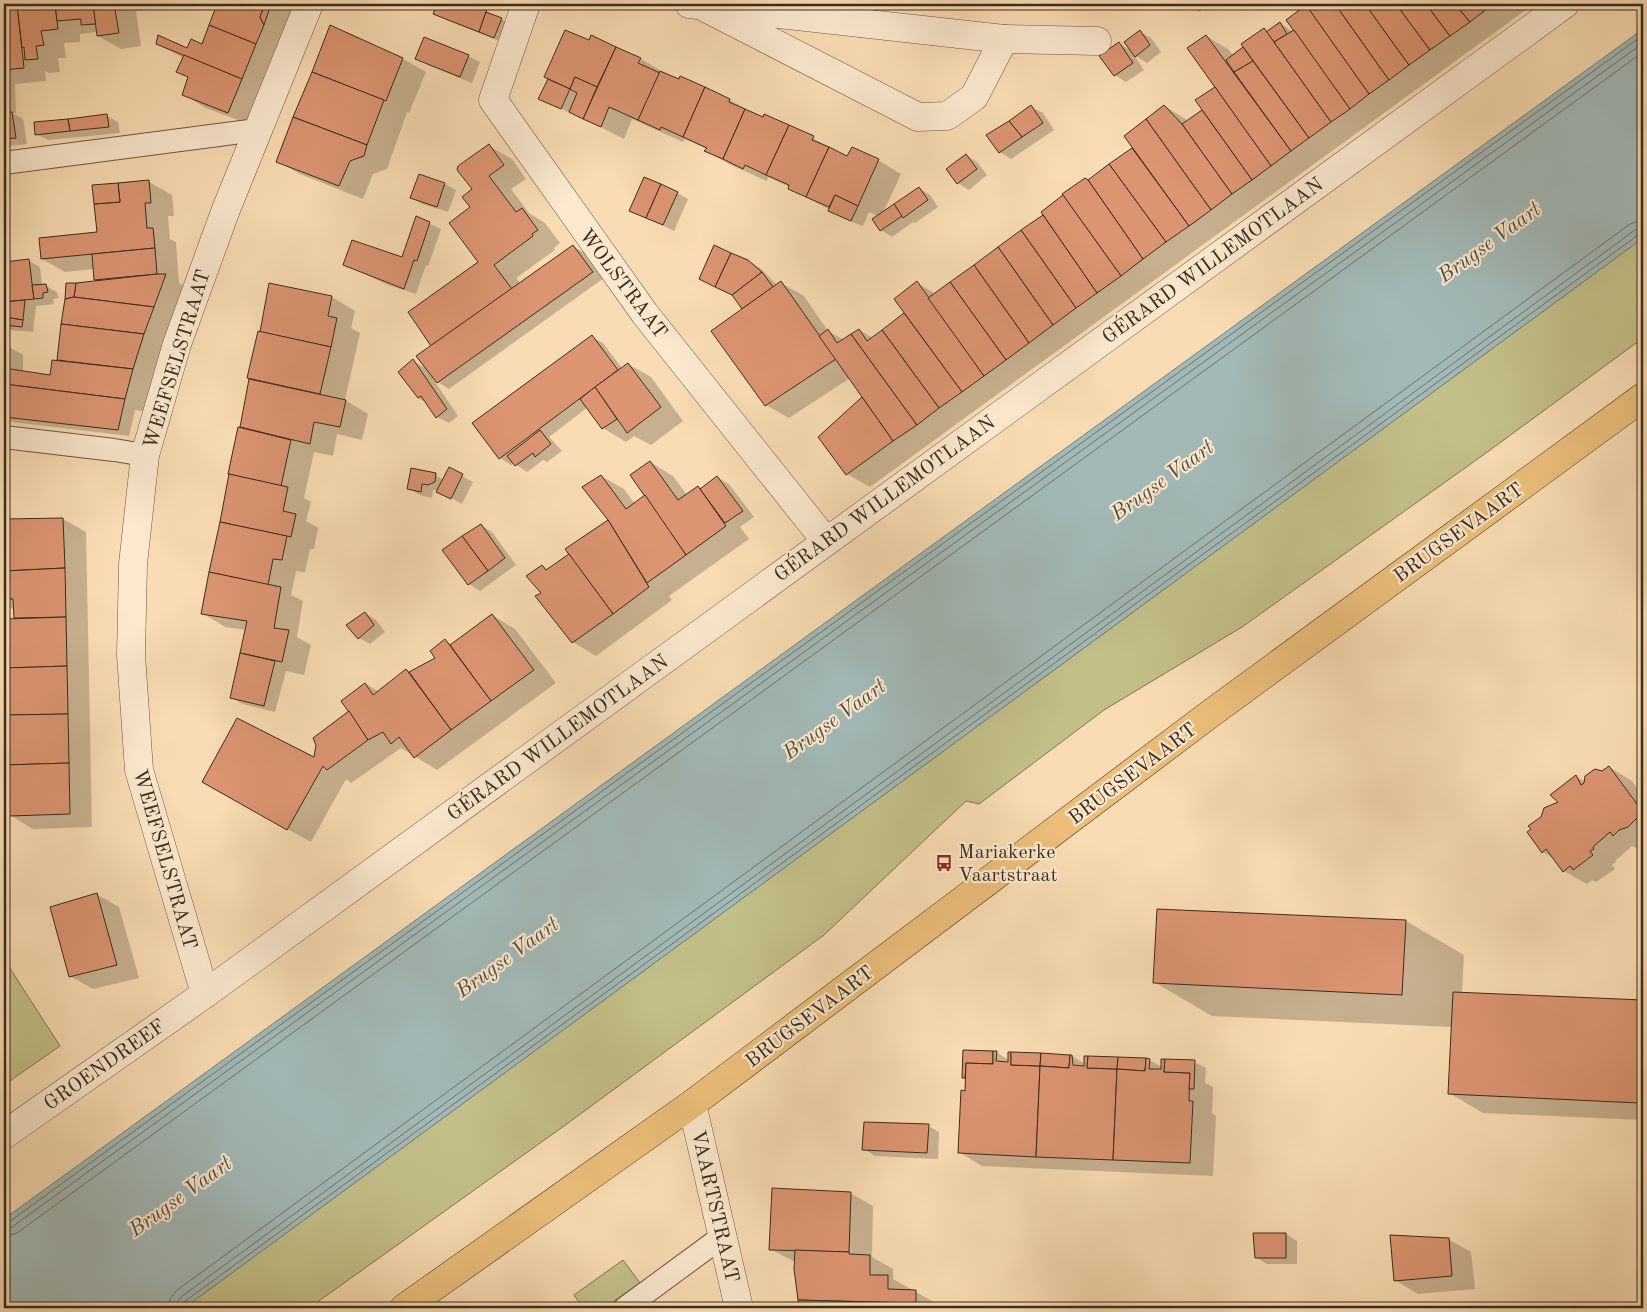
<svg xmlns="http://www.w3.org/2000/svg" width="1647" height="1312" viewBox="0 0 1647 1312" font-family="'Old Standard TT',serif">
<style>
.green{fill:#c3bf89;stroke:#7e7654}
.water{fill:#a2b9b7;stroke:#78817a}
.shadow{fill:#0003}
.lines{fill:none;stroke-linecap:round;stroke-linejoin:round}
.shore{stroke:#6e736a;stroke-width:1}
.building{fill:#dc9472;stroke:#3a2d1e}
.lane-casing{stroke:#6a5943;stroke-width:24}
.street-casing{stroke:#6a5943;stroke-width:29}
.primary-casing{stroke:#3a2d1e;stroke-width:29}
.lane{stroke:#fbe8ce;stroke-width:22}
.street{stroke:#fbe8ce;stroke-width:28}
.primary{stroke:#ecbe7a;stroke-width:28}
.labels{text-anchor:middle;stroke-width:4.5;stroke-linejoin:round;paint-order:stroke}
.street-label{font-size:20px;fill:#3a2d1e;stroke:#fbe8ce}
.poi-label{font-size:20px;fill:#3a2d1e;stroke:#fbe8ce;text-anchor:start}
.water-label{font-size:21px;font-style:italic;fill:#545044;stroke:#fbe8ce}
</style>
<rect width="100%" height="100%" fill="#f9dcb3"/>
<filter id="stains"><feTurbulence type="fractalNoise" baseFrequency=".004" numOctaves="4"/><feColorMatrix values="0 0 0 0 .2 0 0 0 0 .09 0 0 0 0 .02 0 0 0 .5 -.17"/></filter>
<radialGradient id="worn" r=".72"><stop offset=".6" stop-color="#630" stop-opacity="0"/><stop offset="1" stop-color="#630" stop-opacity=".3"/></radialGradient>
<g class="green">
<path d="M1643 238V338L1486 453 1242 627 1104 710 979 804 966 801 824 935 564 1126 309 1308H184Z"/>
<path d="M4 959 60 1046 4 1085Z"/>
<path d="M623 1260 640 1283 604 1308H583L574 1295Z"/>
</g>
<path class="water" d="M1643 29V238L184 1308H4V1219Z"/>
<g class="shadow">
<path d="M4 4H165L166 6 151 7 152 9 136 11 141 46 121 49 98 36 96 32 80 34V42L64 43 66 58H58L60 72 49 73 45 71 46 81 15 84 16 113H13L23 119 27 144 10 146 4 142V114L6 113 4 112Z"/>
<path d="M219 4H293L291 9 296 12 251 125 206 108 183 94 189 79 184 58 157 44 188 49 203 46Z"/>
<path d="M438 4H471L498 17 513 26 505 43 446 20 434 13Z"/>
<path d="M1185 4H1210L1199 12Z"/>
<path d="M1307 4H1534L870 487 847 474 864 397 850 378 789 418 766 405 744 309 748 262 760 268 777 285 781 283 804 296 828 331 844 340 859 330 873 338 906 314 917 283 936 294 1134 149 1164 106 1189 121 1204 111 1217 87 1206 36 1229 50 1234 56 1243 49 1248 51 1264 30 1268 32 1280 23 1293 32Z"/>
<path d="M330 27 403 59 426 72 409 113 407 112 387 169 373 174 363 199 300 174 277 161Z"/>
<path d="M1140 32 1151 38 1161 52 1147 63 1134 55 1144 70 1126 82 1115 75 1101 56 1119 44 1132 51Z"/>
<path d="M592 37 641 59 663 72V74L730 100 753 113 813 138 848 157 878 160 901 174 883 213 919 188 930 195 938 207 915 223 913 222 892 237 881 230 878 216 869 212 863 226 840 217 830 210 789 188 790 187 768 177 767 181 729 164 706 151 707 149 685 139 683 142 632 119 624 139 573 113 572 114 540 98 549 79 590 42Z"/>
<path d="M468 56 480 62 472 83 428 65 417 58Z"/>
<path d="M1031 107 1043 113 1054 130 1011 159 1000 152 988 135Z"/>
<path d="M107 116 118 122 120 133 48 140 36 134Z"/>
<path d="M489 146 512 159 526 179 511 189 529 213 545 223 560 243 554 248 555 250 516 278 521 284 574 247 585 253 604 278 449 389 433 379 458 416 449 423 437 417 427 403 418 398 413 361 427 369 433 346 480 262 471 208 473 190Z"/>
<path d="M966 155 977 162 987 175 969 190 958 183 948 169Z"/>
<path d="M149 182 172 195 174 216H168L170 239 176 242 179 283 188 289 148 412 135 410 129 436 4 421V258L12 262 29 261 40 267 42 286H46L57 292 59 298 53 299 54 304 36 306 33 332 9 330V347L23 355V372L51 376 58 362 66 299 95 281 94 269 65 272 42 259 98 233 118 184Z"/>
<path d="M445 184 456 190 448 212 422 204 411 197Z"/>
<path d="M677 193 688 199 674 231 631 210Z"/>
<path d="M417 218 441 229 428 266 426 265 416 294 388 285 344 264 403 259Z"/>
<path d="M270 285 332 297 355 311 351 328 360 333 345 400 368 414 362 440 337 434 333 456 314 452 304 498 311 502 306 521 318 528 314 549H310L305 572 296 571 291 595 303 601 297 637 311 645 304 675 286 671 275 712 243 704 232 698 246 630 225 627 202 613Z"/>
<path d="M592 337 603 343 622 368 628 364 651 377 683 421 651 445 634 436 626 442 603 428 588 407 549 437 562 451 547 462 543 460 527 472 514 463 511 465 500 458 473 423Z"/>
<path d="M650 462 673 476 687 495 698 487 701 489 717 477 729 484 754 517 740 527 749 539 669 596 672 600 596 656 573 642 543 594 542 566 548 570 571 555 567 550 610 520 601 476 624 489 635 504 647 495Z"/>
<path d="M435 475 444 480 462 476 473 482 462 504 438 490H433L432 498 420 495 408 488Z"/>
<path d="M63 519 86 532 92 827 33 829 10 815 7 792 4 790V620H15V610L4 604V520Z"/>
<path d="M481 525 492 532 516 565 480 591 469 584 444 550Z"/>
<path d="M365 613 376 620 385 632 370 644 359 638Z"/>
<path d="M492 615 515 629 556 683 437 770 401 748 351 783 346 779 311 842 226 795 315 758 350 712 366 684 379 692 407 670 411 673 437 658 445 641 452 644Z"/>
<path d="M1609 767 1632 781 1643 796V842L1636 848 1632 846 1615 861 1616 862 1612 865 1615 869 1596 882 1592 880 1587 884 1564 871 1555 859 1543 852 1560 803 1576 776 1585 782Z"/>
<path d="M96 894 119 907 139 978 93 989 70 976Z"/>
<path d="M1406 921 1464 955 1462 993 1643 1001V1120L1483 1113 1449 1093 1452 1027 1212 1016 1154 982Z"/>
<path d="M964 1051 996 1052 1009 1060V1053L1072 1056 1085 1064 1149 1060 1162 1067 1194 1062 1206 1068 1205 1083 1213 1087 1212 1113 1216 1116 1213 1176 982 1166 959 1152 966 1092 967 1080 963 1078Z"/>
<path d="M928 1126 939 1132 938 1159 875 1156 864 1149Z"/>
<path d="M850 1193 873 1206 872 1257 893 1269V1279L911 1289V1292H916L939 1305V1308H801L795 1262 770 1249Z"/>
<path d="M1286 1234 1297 1241V1264H1267L1256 1257Z"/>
<path d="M1448 1239 1471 1252 1475 1289 1418 1294 1395 1280Z"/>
</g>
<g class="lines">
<g class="shore">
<path d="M4 1223 9 1222 1643 35"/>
<path d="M4 1229 12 1227 1643 43"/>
<path d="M4 1237 17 1233 1643 52"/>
<path d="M168 1308 170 1299 176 1291 1630 224 1643 220"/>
<path d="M176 1308 177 1302 181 1297 1635 230 1643 228"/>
<path d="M182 1308 184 1302 1638 235 1643 234"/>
</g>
</g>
<g class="building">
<path d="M4 4H17L24 68 4 70Z"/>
<path d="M17 4H55L58 29 41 31 44 45 36 46 38 59 25 60 24 47 22 48Z"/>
<path d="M55 4H93L96 24 81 25V19L57 21Z"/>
<path d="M93 4H114L119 33 97 36Z"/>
<path d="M217 4H265L260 17 264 25 256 44 209 25Z"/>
<path d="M265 4H271L264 25 260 17Z"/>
<path d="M437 4H474L487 9 479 32 433 14Z"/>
<path d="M1305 4H1335L1389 80 1369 94Z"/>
<path d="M1335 4H1365L1409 65 1389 80Z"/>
<path d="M1365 4H1396L1430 50 1409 65Z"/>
<path d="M1396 4H1426L1450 36 1430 50Z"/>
<path d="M1426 4H1455L1470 22 1450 36Z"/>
<path d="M1455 4H1490L1492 5 1470 22Z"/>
<path d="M1306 5 1369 94 1350 109 1286 20Z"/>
<path d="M486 12 502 18 494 38 479 32Z"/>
<path d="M1280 22 1287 34 1274 42 1266 32Z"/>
<path d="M209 25 256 44 242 79 156 44 158 35 187 48 191 39 202 44Z"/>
<path d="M330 25 403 58 386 101 312 72Z"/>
<path d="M1264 28 1331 122 1309 138 1241 44Z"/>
<path d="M565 30 589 40 591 35 616 47 597 87 575 77 570 89 544 77Z"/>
<path d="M1140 30 1150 45 1135 57 1124 42Z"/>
<path d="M1294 30 1350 109 1331 122 1274 42Z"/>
<path d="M1206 35 1291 151 1271 166 1187 48Z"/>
<path d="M424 37 469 55 460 77 415 59Z"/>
<path d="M1119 42 1133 63 1114 76 1099 56Z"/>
<path d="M616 47 641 58 638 63 660 73 638 120 609 107 601 127 583 119Z"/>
<path d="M1243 47 1253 61 1234 72 1226 60Z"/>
<path d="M184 55 242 79 228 113 182 95 188 77 176 72Z"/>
<path d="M1253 61 1309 138 1291 151 1234 72Z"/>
<path d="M660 71 679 79 680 76 705 87 683 137 661 127 660 130 638 120Z"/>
<path d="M312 72 384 100 367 145 293 117Z"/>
<path d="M575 77 597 87 583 119 569 112 577 93 570 89Z"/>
<path d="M548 79 570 89 561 109 538 99Z"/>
<path d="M705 87 730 99 729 102 745 109 723 159 704 151 707 148 683 137Z"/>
<path d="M1215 87 1271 166 1252 180 1195 100Z"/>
<path d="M1031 105 1043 123 1022 137 1009 121Z"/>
<path d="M1164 105 1182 124 1232 194 1211 210 1146 119Z"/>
<path d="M745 109 763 117 764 114 789 125 766 175 745 165 743 169 723 159Z"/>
<path d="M1202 110 1252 180 1232 194 1182 124Z"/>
<path d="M4 112H12L16 138 4 139Z"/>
<path d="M107 114 109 127 70 131 68 119Z"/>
<path d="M293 117 367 145 364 156 350 161 339 186 276 162Z"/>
<path d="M68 119 70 131 35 135 34 122Z"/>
<path d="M1146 119 1211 210 1189 226 1124 136Z"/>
<path d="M1009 121 1022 137 999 153 986 135Z"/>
<path d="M789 125 814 136 812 140 829 147 806 197 788 189 789 185 766 175Z"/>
<path d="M489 144 504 165 489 176 516 212 522 208 538 230 532 234 533 236 494 265 512 289 431 346 408 312 478 262 449 223 470 207 462 197 472 189 457 170 458 166Z"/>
<path d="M829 147 847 156 852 147 879 159 858 206 835 195 829 207 806 197Z"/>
<path d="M1132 148 1189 226 1166 242 1109 164Z"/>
<path d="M966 154 977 169 957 184 946 169Z"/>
<path d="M1109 164 1166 242 1143 259 1088 180Z"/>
<path d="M419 174 445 183 437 207 410 198Z"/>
<path d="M644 177 661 184 646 218 629 211Z"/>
<path d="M1085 178 1088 180 1143 259 1121 276 1062 194Z"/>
<path d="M149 180 151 203H145L147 228H153L155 248 41 259 39 238 97 232 94 204 120 202 118 183Z"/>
<path d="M118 183 120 202 94 204 92 185Z"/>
<path d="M661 184 678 192 663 225 646 218Z"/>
<path d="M919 187 928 200 903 218 894 204Z"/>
<path d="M835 195 858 206 851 221 828 211Z"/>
<path d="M1063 195 1121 276 1097 293 1041 212Z"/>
<path d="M894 204 902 216 880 231 872 219Z"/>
<path d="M1043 215 1097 293 1076 308 1021 230Z"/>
<path d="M416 216 430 222 417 261 414 260 404 289 343 265 352 240 402 257Z"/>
<path d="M1021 230 1076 308 1053 325 998 247Z"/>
<path d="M573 245 593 272 437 383 416 356Z"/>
<path d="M714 245 731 253 715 287 699 279Z"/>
<path d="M998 247 1053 325 1029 343 974 265Z"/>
<path d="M155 248 157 274 94 280 92 254Z"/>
<path d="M731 253 748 260 762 272 732 295 715 287Z"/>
<path d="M29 259 34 299 4 302V262Z"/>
<path d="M974 265 1029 343 1006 360 950 282Z"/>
<path d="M762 272 773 287 742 309 732 295Z"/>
<path d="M157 274H166L154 307 74 297 76 283Z"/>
<path d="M781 281 836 359 765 406 711 331Z"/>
<path d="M917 281 984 376 962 392 894 299Z"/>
<path d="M950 282 1006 360 984 376 928 298Z"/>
<path d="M66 283H76L74 297 65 299Z"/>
<path d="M269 283 332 296 328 316 337 318 331 347 260 332Z"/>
<path d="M46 284 48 292 43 293V298L34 299 32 285Z"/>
<path d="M74 297 154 307 144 334 61 324 65 299Z"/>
<path d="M25 300 23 320 4 317V302Z"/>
<path d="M904 313 962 392 939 408 882 330Z"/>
<path d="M4 317 23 320 22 327 4 325Z"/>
<path d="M61 324 144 334 133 369 57 360Z"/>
<path d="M828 329 837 343 851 334 917 425 893 441 819 336Z"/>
<path d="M859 329 867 341 882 330 939 408 917 425 851 334Z"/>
<path d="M258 331 331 347 320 394 247 378Z"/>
<path d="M592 335 618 370 499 459 472 423Z"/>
<path d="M413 359 447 409 436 418 421 396 418 398 398 372Z"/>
<path d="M52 360 133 369 125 399 4 384V368L50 375Z"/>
<path d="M628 363 661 407 627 433 595 387Z"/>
<path d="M249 379 346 400 340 427 314 422 310 444 240 427Z"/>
<path d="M4 384 125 399 118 430 4 417Z"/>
<path d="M595 387 617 419 602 429 580 399Z"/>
<path d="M862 397 893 441 846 475 818 437Z"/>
<path d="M238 427 291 440 281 486 228 474Z"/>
<path d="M540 430 551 444 535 457 533 453 515 466 507 456Z"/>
<path d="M650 461 678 500 698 486 726 526 686 555 630 475Z"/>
<path d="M449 467 463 474 451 499 436 492Z"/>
<path d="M411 468 436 473 435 482 428 485 422 484 421 492 407 489Z"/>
<path d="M229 474 288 487 283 511 296 514 291 537 220 522Z"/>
<path d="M601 475 626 509 645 495 686 555 647 583 608 520 582 487Z"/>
<path d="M717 476 743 511 725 523 700 489Z"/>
<path d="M63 518 65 568 4 571V519Z"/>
<path d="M608 520 649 587 613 614 565 549Z"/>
<path d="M220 522 287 536 282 560 273 559 268 585 209 572Z"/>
<path d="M481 524 505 558 488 571 462 536Z"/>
<path d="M462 536 488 571 468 585 442 550Z"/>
<path d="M569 554 613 614 572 643 535 596 541 593 526 576 542 565 546 570Z"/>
<path d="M65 568 66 617 14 618 13 599H4V571Z"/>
<path d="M209 572 281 587 274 628 289 630 282 662 240 653 247 621 201 614Z"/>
<path d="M365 612 374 625 358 639 346 625Z"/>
<path d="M492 614 534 670 491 701 450 645Z"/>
<path d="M66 617 67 666 4 668V619Z"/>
<path d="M445 639 491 701 451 730 409 672 435 658 430 651Z"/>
<path d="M240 653 275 661 264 706 230 698Z"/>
<path d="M67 666 68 714 4 715V668Z"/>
<path d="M406 669 451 730 414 758 399 737 391 744 383 732 368 740 341 701 365 683 373 695Z"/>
<path d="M349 711 368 740 327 770 323 766 287 830 202 782 237 718 314 757 316 745 313 738Z"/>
<path d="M68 714 69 763 4 765V715Z"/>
<path d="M69 763 70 814 9 816 6 788H4V765Z"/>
<path d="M1609 766 1643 812 1628 827 1619 830 1613 836 1610 832 1593 847 1594 849 1590 851 1593 855 1573 870 1570 866 1563 872 1546 849 1542 853 1527 832 1531 829 1528 826 1541 817 1544 808 1558 802 1550 795 1576 775 1581 785 1584 783 1585 776 1595 769 1602 771Z"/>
<path d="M97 893 117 965 69 977 50 907Z"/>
<path d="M1157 909 1406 920 1402 995 1153 983Z"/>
<path d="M1453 992 1643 1000V1076H1641L1639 1103 1448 1094Z"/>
<path d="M963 1050 993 1051V1064L966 1063 965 1078H962Z"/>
<path d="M993 1051H997L996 1061 1008 1062V1052H1011V1065L1040 1066 1036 1157 958 1153 961 1090 965 1091 966 1063 993 1064Z"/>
<path d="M1011 1052 1041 1053 1040 1066 1011 1065Z"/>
<path d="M1041 1053 1070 1055 1069 1068 1040 1066Z"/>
<path d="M1070 1055H1072L1073 1065 1084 1066V1056H1088L1087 1068 1117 1069 1113 1160 1036 1157 1040 1066 1069 1068Z"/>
<path d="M1088 1056 1118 1057 1117 1069 1087 1068Z"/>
<path d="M1118 1057 1146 1058 1145 1071 1117 1069Z"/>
<path d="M1146 1058 1150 1059 1149 1069H1161V1059H1165L1164 1072 1190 1073 1189 1101H1193L1190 1163 1113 1160 1117 1069 1145 1071Z"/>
<path d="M1165 1059 1195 1060 1194 1089H1189L1190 1073 1164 1072Z"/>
<path d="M864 1122 929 1124 927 1153 862 1150Z"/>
<path d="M772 1188 851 1192 849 1252 769 1250Z"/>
<path d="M1253 1233H1286V1258H1255Z"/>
<path d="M1390 1235 1449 1238 1452 1276 1394 1281Z"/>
<path d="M795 1250 849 1252V1254L870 1255V1275H888V1289L916 1290V1303L798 1300 794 1269Z"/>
<path d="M798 1300 867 1302V1308H799Z"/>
</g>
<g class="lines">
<g class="lane-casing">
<g id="lane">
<path d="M4 163 257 130"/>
<path d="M4 437 114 450 145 455"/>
<path d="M625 1308 723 1236"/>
</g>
</g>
<g class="street-casing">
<g id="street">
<path d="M526 4 493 100 645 314 825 540"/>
<path d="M689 4 1004 39 974 97 947 116 918 117 702 6"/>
<path d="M1004 39 1097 41"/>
<path d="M205 994 139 770 131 655 133 564 145 455 177 344 225 212 309 4"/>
<path d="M692 1104 739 1308"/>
<path d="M4 1135 205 994 1565 4"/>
</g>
</g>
<g class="primary-casing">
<path id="primary" d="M404 1308 692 1104 1210 714 1643 397"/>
</g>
<use href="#lane" class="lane"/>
<use href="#street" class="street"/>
<use href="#primary" class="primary"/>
</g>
<defs>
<g id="bus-bare" transform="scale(1.35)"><path d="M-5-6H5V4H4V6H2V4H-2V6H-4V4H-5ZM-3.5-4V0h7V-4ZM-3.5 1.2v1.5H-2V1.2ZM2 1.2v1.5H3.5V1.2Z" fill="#8f2418" stroke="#fbe8ce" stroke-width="2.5" paint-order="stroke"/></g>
</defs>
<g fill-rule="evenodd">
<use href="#bus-bare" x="944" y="863"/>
</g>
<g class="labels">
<g class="street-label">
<text transform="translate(1212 260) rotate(-36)" y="7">GÉRARD WILLEMOTLAAN</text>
<text transform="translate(624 283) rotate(53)" y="7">WOLSTRAAT</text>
<text transform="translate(176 359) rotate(-73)" y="7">WEEFSELSTRAAT</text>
<text transform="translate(884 498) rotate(-36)" y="7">GÉRARD WILLEMOTLAAN</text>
<text transform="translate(1458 532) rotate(-36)" y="7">BRUGSEVAART</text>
<text transform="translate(557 737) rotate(-36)" y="7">GÉRARD WILLEMOTLAAN</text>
<text transform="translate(1132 773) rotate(-37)" y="7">BRUGSEVAART</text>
<text transform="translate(166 859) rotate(74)" y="7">WEEFSELSTRAAT</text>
<text transform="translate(809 1016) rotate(-37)" y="7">BRUGSEVAART</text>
<text transform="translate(104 1064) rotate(-35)" y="7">GROENDREEF</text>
<text transform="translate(716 1206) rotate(77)" y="7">VAARTSTRAAT</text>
</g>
<g class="poi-label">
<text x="958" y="858">Mariakerke<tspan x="958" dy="23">Vaartstraat</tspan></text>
</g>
<g class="water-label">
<text transform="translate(1489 242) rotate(-36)" y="7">Brugse Vaart</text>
<text transform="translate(1162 480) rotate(-36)" y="7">Brugse Vaart</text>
<text transform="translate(834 719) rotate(-36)" y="7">Brugse Vaart</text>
<text transform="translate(507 957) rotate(-36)" y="7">Brugse Vaart</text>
<text transform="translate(180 1196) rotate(-36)" y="7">Brugse Vaart</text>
</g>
</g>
<rect width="1647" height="1312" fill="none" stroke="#f9dcb3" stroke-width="20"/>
<rect x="5" y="5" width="1637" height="1302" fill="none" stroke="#3a2d1e" stroke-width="2.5"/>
<rect x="10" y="10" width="1627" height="1292" fill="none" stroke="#3a2d1e"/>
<rect width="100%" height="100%" filter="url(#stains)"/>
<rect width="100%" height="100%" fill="url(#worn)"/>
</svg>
